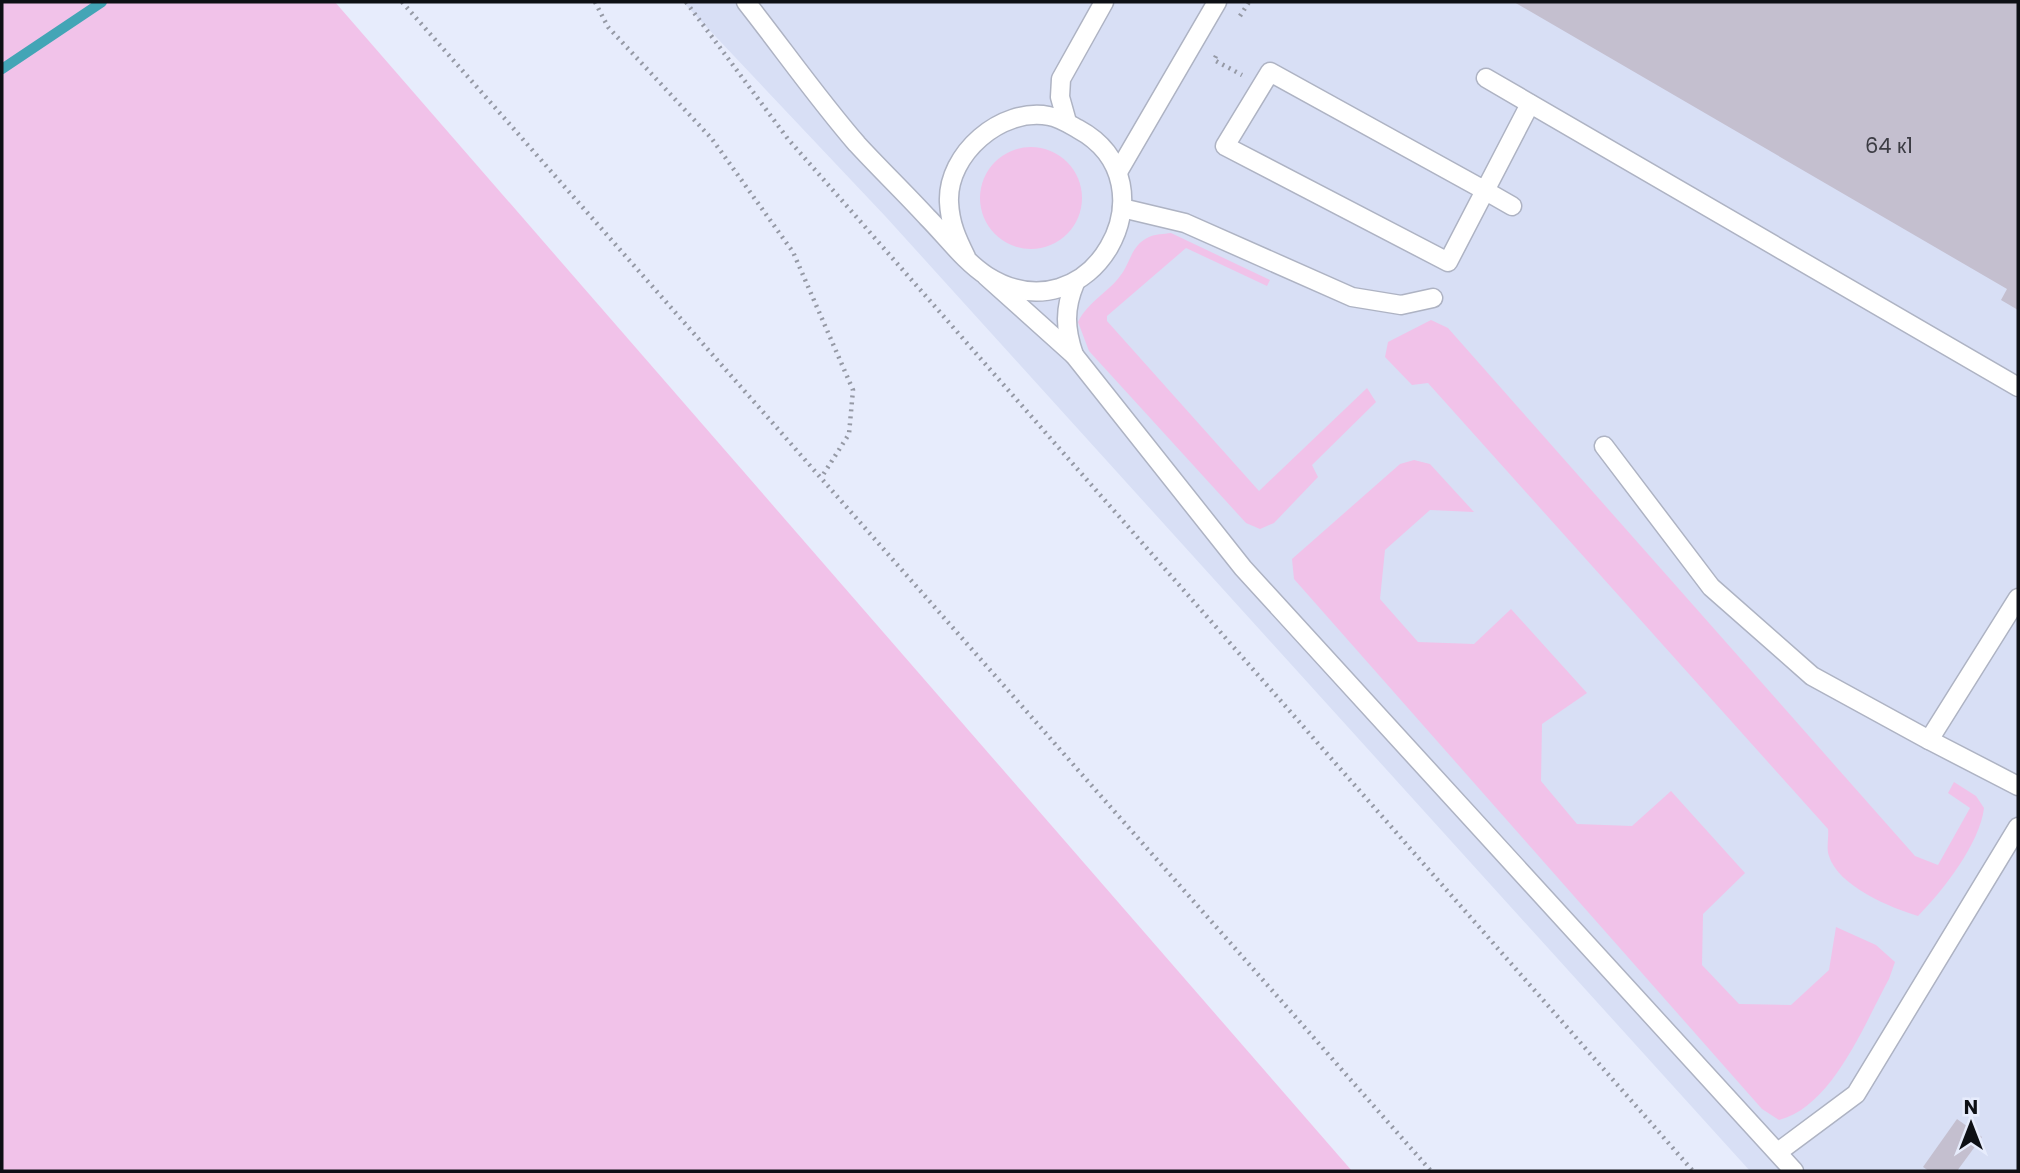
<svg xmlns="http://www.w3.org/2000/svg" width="2020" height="1173" viewBox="0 0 2020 1173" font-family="Poppins,sans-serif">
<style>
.built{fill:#d8dff5}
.green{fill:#f1c2e9}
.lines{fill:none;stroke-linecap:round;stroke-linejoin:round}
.stream{stroke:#43a5b6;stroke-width:10}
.building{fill:#c4bfcf}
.service-casing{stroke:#aeb3c3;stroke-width:21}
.path{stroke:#9599a5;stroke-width:4.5;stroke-dasharray:2 5;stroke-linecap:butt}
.service{stroke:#fff;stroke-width:18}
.labels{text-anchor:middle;stroke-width:5;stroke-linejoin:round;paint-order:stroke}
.number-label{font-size:21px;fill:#3c3c44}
</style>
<rect width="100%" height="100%" fill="#e7ecfc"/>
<path class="built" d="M683 2H2018V1171H1750L886 217Z"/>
<g class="green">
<path d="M2 2H335L1352 1171H2Z"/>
<circle cx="1031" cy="198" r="51"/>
<path d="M1171 233 1270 280 1267 286 1186 248 1107 316V321L1259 491 1367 388 1376 402 1312 465 1318 477 1274 523 1260 529 1246 523 1089 351 1078 322C1089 300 1110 292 1123 272 1131 259 1133 244 1149 237 1155 234 1164 234 1171 233Z"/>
<path d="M1431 320 1448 328 1915 856 1938 865 1970 808 1948 793 1954 782 1976 796 1984 808C1980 843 1943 891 1918 916 1891 908 1838 886 1829 856 1826 849 1829 837 1828 829L1428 383 1412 385 1385 357 1388 342Z"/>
<path d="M1414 460 1430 464 1474 512 1430 510 1385 550 1380 599 1418 642 1474 644 1511 609 1587 693 1542 724 1541 781 1577 824 1632 826 1671 791 1745 873 1703 914 1702 965 1739 1004 1791 1005 1829 970 1836 927 1876 945 1895 962 1889 979C1864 1024 1833 1106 1779 1120L1762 1109 1294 579 1292 559 1400 464Z"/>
</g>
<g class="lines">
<path class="stream" d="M2 69 102 2"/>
</g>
<g class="building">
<path d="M1514 2H2018V310L2001 300 2007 289Z"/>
<path d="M1957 1119 1982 1137 1957 1171H1929L1923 1167Z"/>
</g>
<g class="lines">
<g class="service-casing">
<g id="service">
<path d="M746 2C783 49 818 99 857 144 880 169 904 192 927 217 946 236 965 262 987 276 1091 341 1178 183 1078 129 1069 124 1060 118 1049 116 1001 107 947 154 949 202 950 224 957 239 966 257"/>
<path d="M1486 78 2018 387"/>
<path d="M1067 122 1060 97 1061 79 1104 2"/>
<path d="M1118 172 1217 2"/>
<path d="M1512 206 1484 190 1270 72 1225 146 1448 262 1530 104"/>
<path d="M1122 208 1185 223 1352 297 1401 305 1433 298"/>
<path d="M986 276 1074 355 1243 568 1794 1171"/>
<path d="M1074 355C1065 329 1064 309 1075 283"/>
<path d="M1604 446 1711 587 1812 676 1929 740"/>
<path d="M2018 598 1929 740 2018 786"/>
<path d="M1778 1152 1856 1094 2018 827"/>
</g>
</g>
<g class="path">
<path d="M402 2 1431 1171"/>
<path d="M595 2 608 27 712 139 793 252 853 390 849 434 821 478"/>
<path d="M686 2 788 139 1693 1171"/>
<path d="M1240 16 1249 2"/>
<path d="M1216 56 1214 60 1242 75"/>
</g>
<use href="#service" class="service"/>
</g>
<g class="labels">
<g class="number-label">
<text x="1889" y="153">64 к1</text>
</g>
</g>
<rect width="2020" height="1173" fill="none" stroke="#0e1015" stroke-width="7"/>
<g transform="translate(1971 1124)" stroke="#e7ecfc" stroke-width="5" paint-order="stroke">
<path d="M0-5L12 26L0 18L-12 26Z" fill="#0e1015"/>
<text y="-10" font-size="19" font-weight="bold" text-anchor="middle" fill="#0e1015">N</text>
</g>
</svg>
